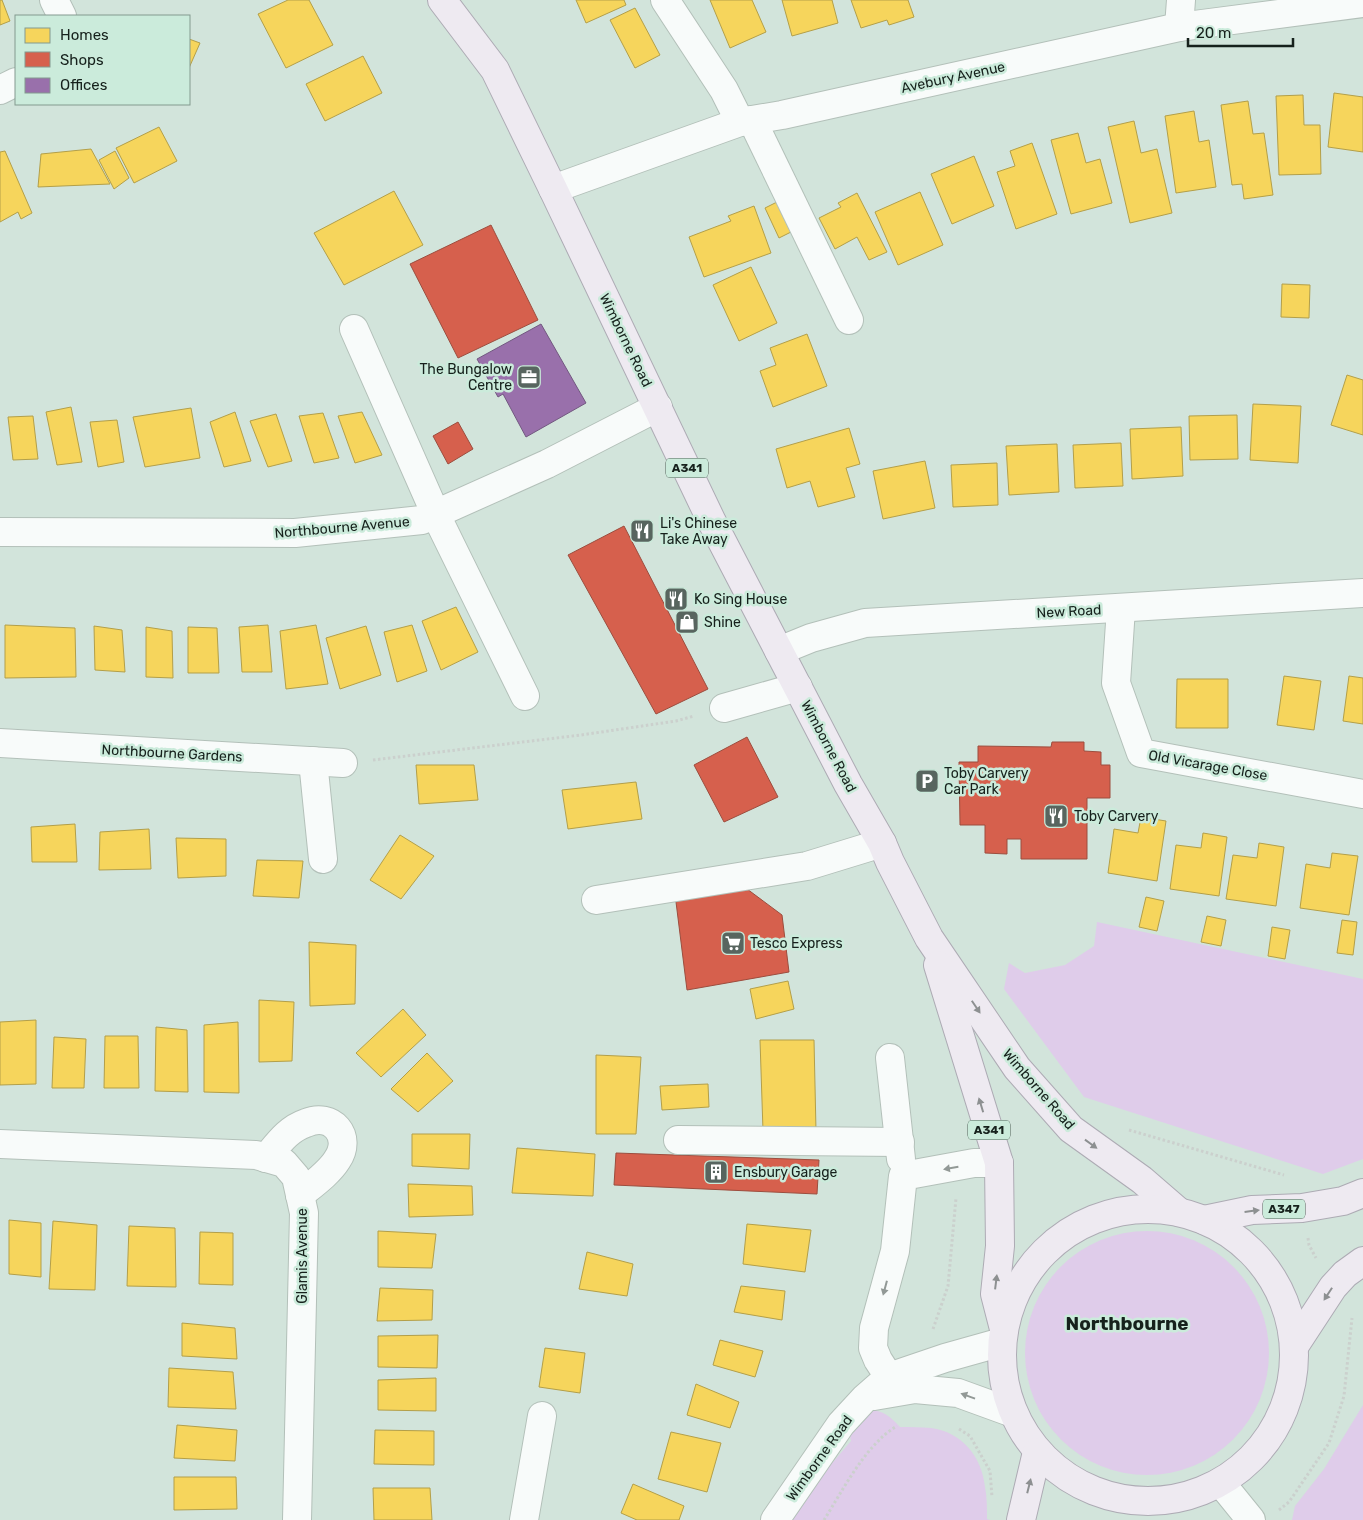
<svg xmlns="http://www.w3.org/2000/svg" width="1363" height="1520" viewBox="0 0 1363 1520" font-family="Rubik,sans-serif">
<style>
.green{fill:#dfccea}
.homes{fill:#f6d55c;stroke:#b39f49}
.shops{fill:#d6604d;stroke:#9c4d3e}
.offices{fill:#9970ab;stroke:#725880}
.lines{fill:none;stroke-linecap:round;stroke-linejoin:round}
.minor-casing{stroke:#b3c0b9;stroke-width:30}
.major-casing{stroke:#adabb4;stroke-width:30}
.path{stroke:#cbd0cd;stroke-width:3;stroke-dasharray:2.5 2.5;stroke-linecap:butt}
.minor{stroke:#f8fbfa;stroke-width:28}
.major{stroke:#eeeaf1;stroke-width:28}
.oneway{fill:#8d9091}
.oneway2{fill:#929996}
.labels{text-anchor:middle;stroke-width:5;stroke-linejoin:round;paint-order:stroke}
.shield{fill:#cbebdb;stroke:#4c5e55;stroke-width:1}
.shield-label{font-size:12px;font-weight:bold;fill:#16211c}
.street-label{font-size:14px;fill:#16211c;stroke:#cbebdb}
.poi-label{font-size:14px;fill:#16211c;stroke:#cbebdb;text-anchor:start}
.district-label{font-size:19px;font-weight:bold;fill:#16211c;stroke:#cbebdb}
</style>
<rect width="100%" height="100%" fill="#d2e4db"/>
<g class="green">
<path d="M1097 922 1363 979V1159L1323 1174 1084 1097 1004 989 1009 963 1025 973 1065 965 1094 946Z"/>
<circle cx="1147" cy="1353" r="122"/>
<path d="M1363 1405V1520H1292L1295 1506 1324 1469Z"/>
<path d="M869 1410C883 1410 891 1417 900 1427 910 1427 921 1427 931 1428 962 1432 982 1457 985 1487 987 1497 987 1508 987 1519L990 1520H789L818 1472 834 1461 851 1441 847 1423Z"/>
</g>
<g class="homes">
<path d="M0 0H2L10 21 0 25Z"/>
<path d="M288 0H309L333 45 286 68 258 14Z"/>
<path d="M576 0H624L626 5 586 23Z"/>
<path d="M710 0H752L766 32 730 48Z"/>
<path d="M782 0H832L838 23 792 36Z"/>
<path d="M851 0H908L914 17 889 25 887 20 861 28Z"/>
<path d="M635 8 660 55 635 68 610 20Z"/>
<path d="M189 39 200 43 189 68Z"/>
<path d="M363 56 382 93 325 121 306 84Z"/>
<path d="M1334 93 1363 97V152L1328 147Z"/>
<path d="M1303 95 1304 125H1320L1321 174 1279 175 1276 96Z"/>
<path d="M1248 101 1253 134 1264 133 1273 195 1244 199 1242 184 1232 185 1221 105Z"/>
<path d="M1194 111 1199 142 1209 140 1216 187 1176 193 1165 116Z"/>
<path d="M1134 121 1141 153 1157 149 1172 213 1130 223 1108 127Z"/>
<path d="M159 127 177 161 134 183 116 148Z"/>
<path d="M1078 133 1086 163 1100 159 1112 203 1071 214 1051 140Z"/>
<path d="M1032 143 1057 214 1016 229 997 172 1015 166 1010 151Z"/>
<path d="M91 149 110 184 38 187 41 154Z"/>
<path d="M5 151 32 213 21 219 18 212 0 222V152Z"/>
<path d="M115 151 129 178 114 189 99 160Z"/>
<path d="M974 156 994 206 952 224 931 174Z"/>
<path d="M394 191 423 245 344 285 314 233Z"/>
<path d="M920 192 943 245 898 265 875 212Z"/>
<path d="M857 193 887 252 869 260 857 237 835 249 819 218 841 207 838 203Z"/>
<path d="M779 201 793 231 779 238 765 208Z"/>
<path d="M754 206 771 253 704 277 689 237 731 221 728 216Z"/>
<path d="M751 267 777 323 739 341 713 285Z"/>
<path d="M1282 284 1310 285 1309 318 1281 317Z"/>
<path d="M807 334 827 386 773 407 760 371 776 365 770 348Z"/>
<path d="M1347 375 1363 380V435L1331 425Z"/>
<path d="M1253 404 1301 406 1298 463 1250 460Z"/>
<path d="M71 407 82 462 57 465 46 412Z"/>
<path d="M191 408 200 458 145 467 133 417Z"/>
<path d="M235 412 251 461 224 467 210 422Z"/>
<path d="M362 412 382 455 355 463 338 416Z"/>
<path d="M323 413 339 458 314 463 299 416Z"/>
<path d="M276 414 292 461 268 467 250 421Z"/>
<path d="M1237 415 1238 459 1190 460 1189 416Z"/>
<path d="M33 416 38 459 13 460 8 417Z"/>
<path d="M117 420 124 462 98 467 90 422Z"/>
<path d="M1181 427 1183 476 1132 479 1130 429Z"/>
<path d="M849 428 860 464 846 468 855 497 818 507 810 481 787 488 776 449Z"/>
<path d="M1121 443 1123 486 1075 488 1073 445Z"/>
<path d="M1057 444 1059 492 1009 495 1006 446Z"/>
<path d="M925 461 935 508 883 519 873 471Z"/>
<path d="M997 463 998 505 953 507 951 465Z"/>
<path d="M456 607 478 652 441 670 422 621Z"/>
<path d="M5 625 75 628 76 677 5 678Z"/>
<path d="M268 625 272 672H242L239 627Z"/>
<path d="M316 625 328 684 286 689 280 631Z"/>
<path d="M412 625 427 671 397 682 384 632Z"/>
<path d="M94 626 122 630 125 672 95 670Z"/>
<path d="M366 626 381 675 340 689 326 638Z"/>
<path d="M146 627 172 631 173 678 146 677Z"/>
<path d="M188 627 217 628 219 673H188Z"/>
<path d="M1284 676 1321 681 1314 730 1277 725Z"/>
<path d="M1349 676 1363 678V724L1343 721Z"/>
<path d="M1177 679H1228V728H1176Z"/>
<path d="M416 765H474L478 800 419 804Z"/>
<path d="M636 782 642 819 568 829 562 790Z"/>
<path d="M1141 817 1166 821 1157 881 1108 873 1114 829 1138 833Z"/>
<path d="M75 824 77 862H32L31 827Z"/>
<path d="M149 829 151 869 99 870 100 832Z"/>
<path d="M1203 833 1227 837 1219 896 1170 889 1176 845 1201 848Z"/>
<path d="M400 835 434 856 401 899 370 880Z"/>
<path d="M176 838 226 839V876L178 878Z"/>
<path d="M1259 843 1284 847 1276 906 1226 899 1233 855 1257 858Z"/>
<path d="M1332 853 1358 856 1349 915 1300 908 1306 864 1330 868Z"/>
<path d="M257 860 303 861 299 898 253 896Z"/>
<path d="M1146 897 1164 901 1157 931 1139 927Z"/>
<path d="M1207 916 1226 920 1221 946 1201 942Z"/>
<path d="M1342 920 1357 922 1353 955 1337 953Z"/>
<path d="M1272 927 1290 930 1285 959 1268 956Z"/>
<path d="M309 942 356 945 355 1004 310 1006Z"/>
<path d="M788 981 794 1009 756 1019 750 989Z"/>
<path d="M259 1000 294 1002 292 1061 259 1062Z"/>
<path d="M403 1009 426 1035 381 1077 356 1053Z"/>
<path d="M36 1020V1084L0 1085V1022Z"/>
<path d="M238 1022 239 1093 204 1092V1025Z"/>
<path d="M156 1027 187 1030 188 1092 155 1091Z"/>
<path d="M105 1036H138L139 1088H104Z"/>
<path d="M54 1037 86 1039 84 1088H52Z"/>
<path d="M760 1040H814L816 1131H763Z"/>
<path d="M427 1053 453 1081 418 1112 391 1089Z"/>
<path d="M596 1055 641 1057 636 1134H596Z"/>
<path d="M708 1084 709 1107 662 1110 660 1086Z"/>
<path d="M412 1134H470L469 1169 412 1166Z"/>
<path d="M517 1148 595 1154 593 1196 512 1193Z"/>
<path d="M408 1184 472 1186 473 1215 409 1217Z"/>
<path d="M9 1220 41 1223V1277L9 1274Z"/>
<path d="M53 1221 97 1225 95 1290 49 1289Z"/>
<path d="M747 1224 811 1230 805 1272 743 1264Z"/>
<path d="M129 1226 175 1228 176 1287 127 1286Z"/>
<path d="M378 1231 436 1234 432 1268 378 1267Z"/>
<path d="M200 1232 233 1233V1285L199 1284Z"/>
<path d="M587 1252 633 1264 627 1296 579 1289Z"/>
<path d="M741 1286 785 1291 782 1320 734 1312Z"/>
<path d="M380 1288 433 1290 432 1320 377 1321Z"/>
<path d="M182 1323 235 1328 237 1359 182 1356Z"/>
<path d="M438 1335 437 1368 378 1367V1336Z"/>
<path d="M720 1340 763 1351 755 1377 713 1365Z"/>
<path d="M545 1348 585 1353 580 1393 539 1387Z"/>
<path d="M169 1368 233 1372 236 1409 168 1407Z"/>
<path d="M436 1378V1411L378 1410V1380Z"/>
<path d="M696 1384 739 1402 730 1428 687 1415Z"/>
<path d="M177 1425 237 1430 235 1461 174 1458Z"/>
<path d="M375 1430 434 1431V1465L374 1464Z"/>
<path d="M671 1432 721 1443 707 1492 658 1479Z"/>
<path d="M174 1477H236L237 1509 174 1510Z"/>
<path d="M633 1484 684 1506 679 1520H637L621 1513Z"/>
<path d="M373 1488H430L432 1520H374Z"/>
</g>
<g class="shops">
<path d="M491 225 538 320 458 358 410 264Z"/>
<path d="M458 422 473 449 448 464 433 436Z"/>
<path d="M624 526 708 689 656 714 568 555Z"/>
<path d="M747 737 778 797 724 822 694 765Z"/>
<path d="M1052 742H1084V751L1101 752V765H1110V798H1087V859H1021V839H1007V854L985 853V825H960L959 762H978V746L1051 747Z"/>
<path d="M743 886 782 915 789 972 687 990 675 894Z"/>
<path d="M616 1153 819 1160 817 1194 614 1185Z"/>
</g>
<path class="offices" d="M541 324 586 403 526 437 503 394 498 397 477 359Z"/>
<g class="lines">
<g class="minor-casing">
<g id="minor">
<path d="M54 0 62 16"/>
<path d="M665 0 724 90 740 122"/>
<path d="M1179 27 1181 0"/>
<path d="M0 90 16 82"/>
<path d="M752 120 849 320"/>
<path d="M553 189 740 122 782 115 1179 27 1363 3"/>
<path d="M354 329 436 515 525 696"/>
<path d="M0 532 295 533 422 520 547 464 658 407"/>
<path d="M1121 608 1116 683 1141 753 1363 794"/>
<path d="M779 651 811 638 865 623 1363 593"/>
<path d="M724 708 798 687"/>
<path d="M0 743 343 763"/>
<path d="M313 761 323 859"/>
<path d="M596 900 807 866 882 843"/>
<path d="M890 1058 901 1159"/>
<path d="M678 1140 900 1142"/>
<path d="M0 1144 256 1155 284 1163 296 1177 304 1213 297 1520"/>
<path d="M266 1158C278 1144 288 1129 306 1123 332 1112 353 1136 337 1160 329 1173 312 1185 300 1195"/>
<path d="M889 1377 878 1360 873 1348 874 1328 895 1251 903 1176 974 1163H999"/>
<path d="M874 1396 915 1389 958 1393 1013 1413"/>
<path d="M1221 1483 1251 1520"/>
<path d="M524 1520 542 1416"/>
<path d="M775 1520 841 1424 865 1398 889 1377 945 1358 1002 1342"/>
</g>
</g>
<g class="major-casing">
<g id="major">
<path d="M442 0 495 70 553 189 712 522 848 784 882 843 890 862 929 938 1017 1068 1071 1129 1142 1180 1179 1212"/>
<path d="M938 965 999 1163 1000 1246 995 1294 1004 1329"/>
<circle cx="1148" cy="1355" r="146"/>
<path d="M1204 1220 1252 1210 1302 1208 1343 1201 1363 1193"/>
<path d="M1295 1345 1333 1287 1345 1274 1363 1261"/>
<path d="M1021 1520 1037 1452"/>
</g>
</g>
<g class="path">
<path d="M373 760 581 735 676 721 694 716"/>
<path d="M1129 1130 1284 1175"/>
<path d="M1308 1238 1309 1245 1316 1258"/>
<path d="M933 1329 948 1286 956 1198"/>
<path d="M959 1429 970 1436 990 1471 992 1497"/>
<path d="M1279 1510 1289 1502 1329 1443 1344 1396 1352 1318"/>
<path d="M824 1520C843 1490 866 1444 897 1426"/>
</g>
<use href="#minor" class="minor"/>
<use href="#major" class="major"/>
</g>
<defs><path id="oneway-solid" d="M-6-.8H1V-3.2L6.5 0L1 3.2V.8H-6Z" transform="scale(1.25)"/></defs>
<g class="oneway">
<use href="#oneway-solid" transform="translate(976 1007) rotate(56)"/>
<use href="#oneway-solid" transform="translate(981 1105) rotate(-107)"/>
<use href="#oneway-solid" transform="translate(1091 1144) rotate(36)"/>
<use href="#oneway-solid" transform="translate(1252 1211) rotate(-7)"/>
<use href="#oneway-solid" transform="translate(996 1282) rotate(-83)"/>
<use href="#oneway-solid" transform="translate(1328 1294) rotate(123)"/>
<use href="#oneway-solid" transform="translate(1029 1486) rotate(-76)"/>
</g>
<g class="oneway2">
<use href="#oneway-solid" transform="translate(951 1168) rotate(170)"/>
<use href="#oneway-solid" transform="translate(885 1288) rotate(105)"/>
<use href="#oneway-solid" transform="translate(968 1396) rotate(-160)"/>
</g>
<defs>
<g id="office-square" transform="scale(1.25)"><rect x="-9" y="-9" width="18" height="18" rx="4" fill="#58655f" stroke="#cbebdb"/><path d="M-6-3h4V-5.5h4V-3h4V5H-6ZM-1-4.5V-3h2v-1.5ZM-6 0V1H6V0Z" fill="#fff"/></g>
<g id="restaurant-square" transform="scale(1.25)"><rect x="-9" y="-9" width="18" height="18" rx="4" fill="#58655f" stroke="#cbebdb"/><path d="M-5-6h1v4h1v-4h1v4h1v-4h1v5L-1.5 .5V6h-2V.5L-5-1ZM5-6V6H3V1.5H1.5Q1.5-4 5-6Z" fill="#fff"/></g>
<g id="shop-square" transform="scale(1.25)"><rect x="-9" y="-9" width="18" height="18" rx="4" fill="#58655f" stroke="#cbebdb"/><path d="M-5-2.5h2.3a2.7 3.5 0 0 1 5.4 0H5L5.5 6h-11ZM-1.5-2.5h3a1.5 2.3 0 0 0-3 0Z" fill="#fff"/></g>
<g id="parking-square" transform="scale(1.25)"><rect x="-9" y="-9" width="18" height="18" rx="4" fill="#58655f" stroke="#cbebdb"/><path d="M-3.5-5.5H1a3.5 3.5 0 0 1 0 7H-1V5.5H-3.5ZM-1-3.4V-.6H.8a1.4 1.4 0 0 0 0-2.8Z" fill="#fff"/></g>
<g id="supermarket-square" transform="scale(1.25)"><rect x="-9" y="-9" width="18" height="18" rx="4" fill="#58655f" stroke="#cbebdb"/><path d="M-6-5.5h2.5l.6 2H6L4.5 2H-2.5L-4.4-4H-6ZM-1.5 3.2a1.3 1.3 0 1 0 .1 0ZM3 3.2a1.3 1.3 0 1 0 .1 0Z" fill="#fff"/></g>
<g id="building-square" transform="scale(1.25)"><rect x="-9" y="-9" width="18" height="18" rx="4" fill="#58655f" stroke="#cbebdb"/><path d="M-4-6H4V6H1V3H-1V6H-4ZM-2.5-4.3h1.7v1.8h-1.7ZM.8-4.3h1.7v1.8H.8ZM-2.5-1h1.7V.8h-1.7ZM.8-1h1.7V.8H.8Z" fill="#fff"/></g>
</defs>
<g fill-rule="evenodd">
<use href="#office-square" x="529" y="377"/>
<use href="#restaurant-square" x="642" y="531"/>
<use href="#restaurant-square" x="676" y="599"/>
<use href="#shop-square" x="687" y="622"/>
<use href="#parking-square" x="927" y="781"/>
<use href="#restaurant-square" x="1056" y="816"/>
<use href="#supermarket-square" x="733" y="943"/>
<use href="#building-square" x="716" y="1172"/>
</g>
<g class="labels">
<g class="shield">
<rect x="666" y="458.5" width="42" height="19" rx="4"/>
<rect x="968" y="1120.5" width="42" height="19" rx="4"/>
<rect x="1263" y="1199.5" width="42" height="19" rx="4"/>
</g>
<g class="shield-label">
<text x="687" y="472">A341</text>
<text x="989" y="1134">A341</text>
<text x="1284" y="1213">A347</text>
</g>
<g class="street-label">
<text transform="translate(953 77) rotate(-12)" y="5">Avebury Avenue</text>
<text transform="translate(626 340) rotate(64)" y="5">Wimborne Road</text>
<text transform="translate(342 527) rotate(-5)" y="5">Northbourne Avenue</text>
<text transform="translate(1069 611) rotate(-3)" y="5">New Road</text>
<text transform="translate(829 746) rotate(62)" y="5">Wimborne Road</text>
<text transform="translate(172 753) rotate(3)" y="5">Northbourne Gardens</text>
<text transform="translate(1208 765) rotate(10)" y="5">Old Vicarage Close</text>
<text transform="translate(1039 1089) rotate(49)" y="5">Wimborne Road</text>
<text transform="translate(302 1256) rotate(-90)" y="5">Glamis Avenue</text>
<text transform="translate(819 1458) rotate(-54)" y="5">Wimborne Road</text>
</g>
<g class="poi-label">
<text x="512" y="374" text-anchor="end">The Bungalow<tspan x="512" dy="16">Centre</tspan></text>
<text x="660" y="528">Li's Chinese<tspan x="660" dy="16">Take Away</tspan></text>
<text x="694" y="604">Ko Sing House</text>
<text x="704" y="627">Shine</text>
<text x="944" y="778">Toby Carvery<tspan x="944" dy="16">Car Park</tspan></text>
<text x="1074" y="821">Toby Carvery</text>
<text x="750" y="948">Tesco Express</text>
<text x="734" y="1177">Ensbury Garage</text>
</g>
<g class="district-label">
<text x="1127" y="1330">Northbourne</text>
</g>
</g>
<rect x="15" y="15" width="175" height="90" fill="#cbebdb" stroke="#839a8f"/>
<rect x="25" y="28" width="25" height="15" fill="#f6d55c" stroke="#839a8f"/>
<text x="60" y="40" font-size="15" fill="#16211c">Homes</text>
<rect x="25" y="52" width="25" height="15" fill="#d6604d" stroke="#839a8f"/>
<text x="60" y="65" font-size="15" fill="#16211c">Shops</text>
<rect x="25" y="78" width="25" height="15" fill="#9970ab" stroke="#839a8f"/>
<text x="60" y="90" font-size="15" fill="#16211c">Offices</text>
<path d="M1188 38v8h105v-8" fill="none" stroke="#16211c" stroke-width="2.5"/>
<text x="1196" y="38" font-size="15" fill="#16211c" stroke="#cbebdb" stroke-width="4" paint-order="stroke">20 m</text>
</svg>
